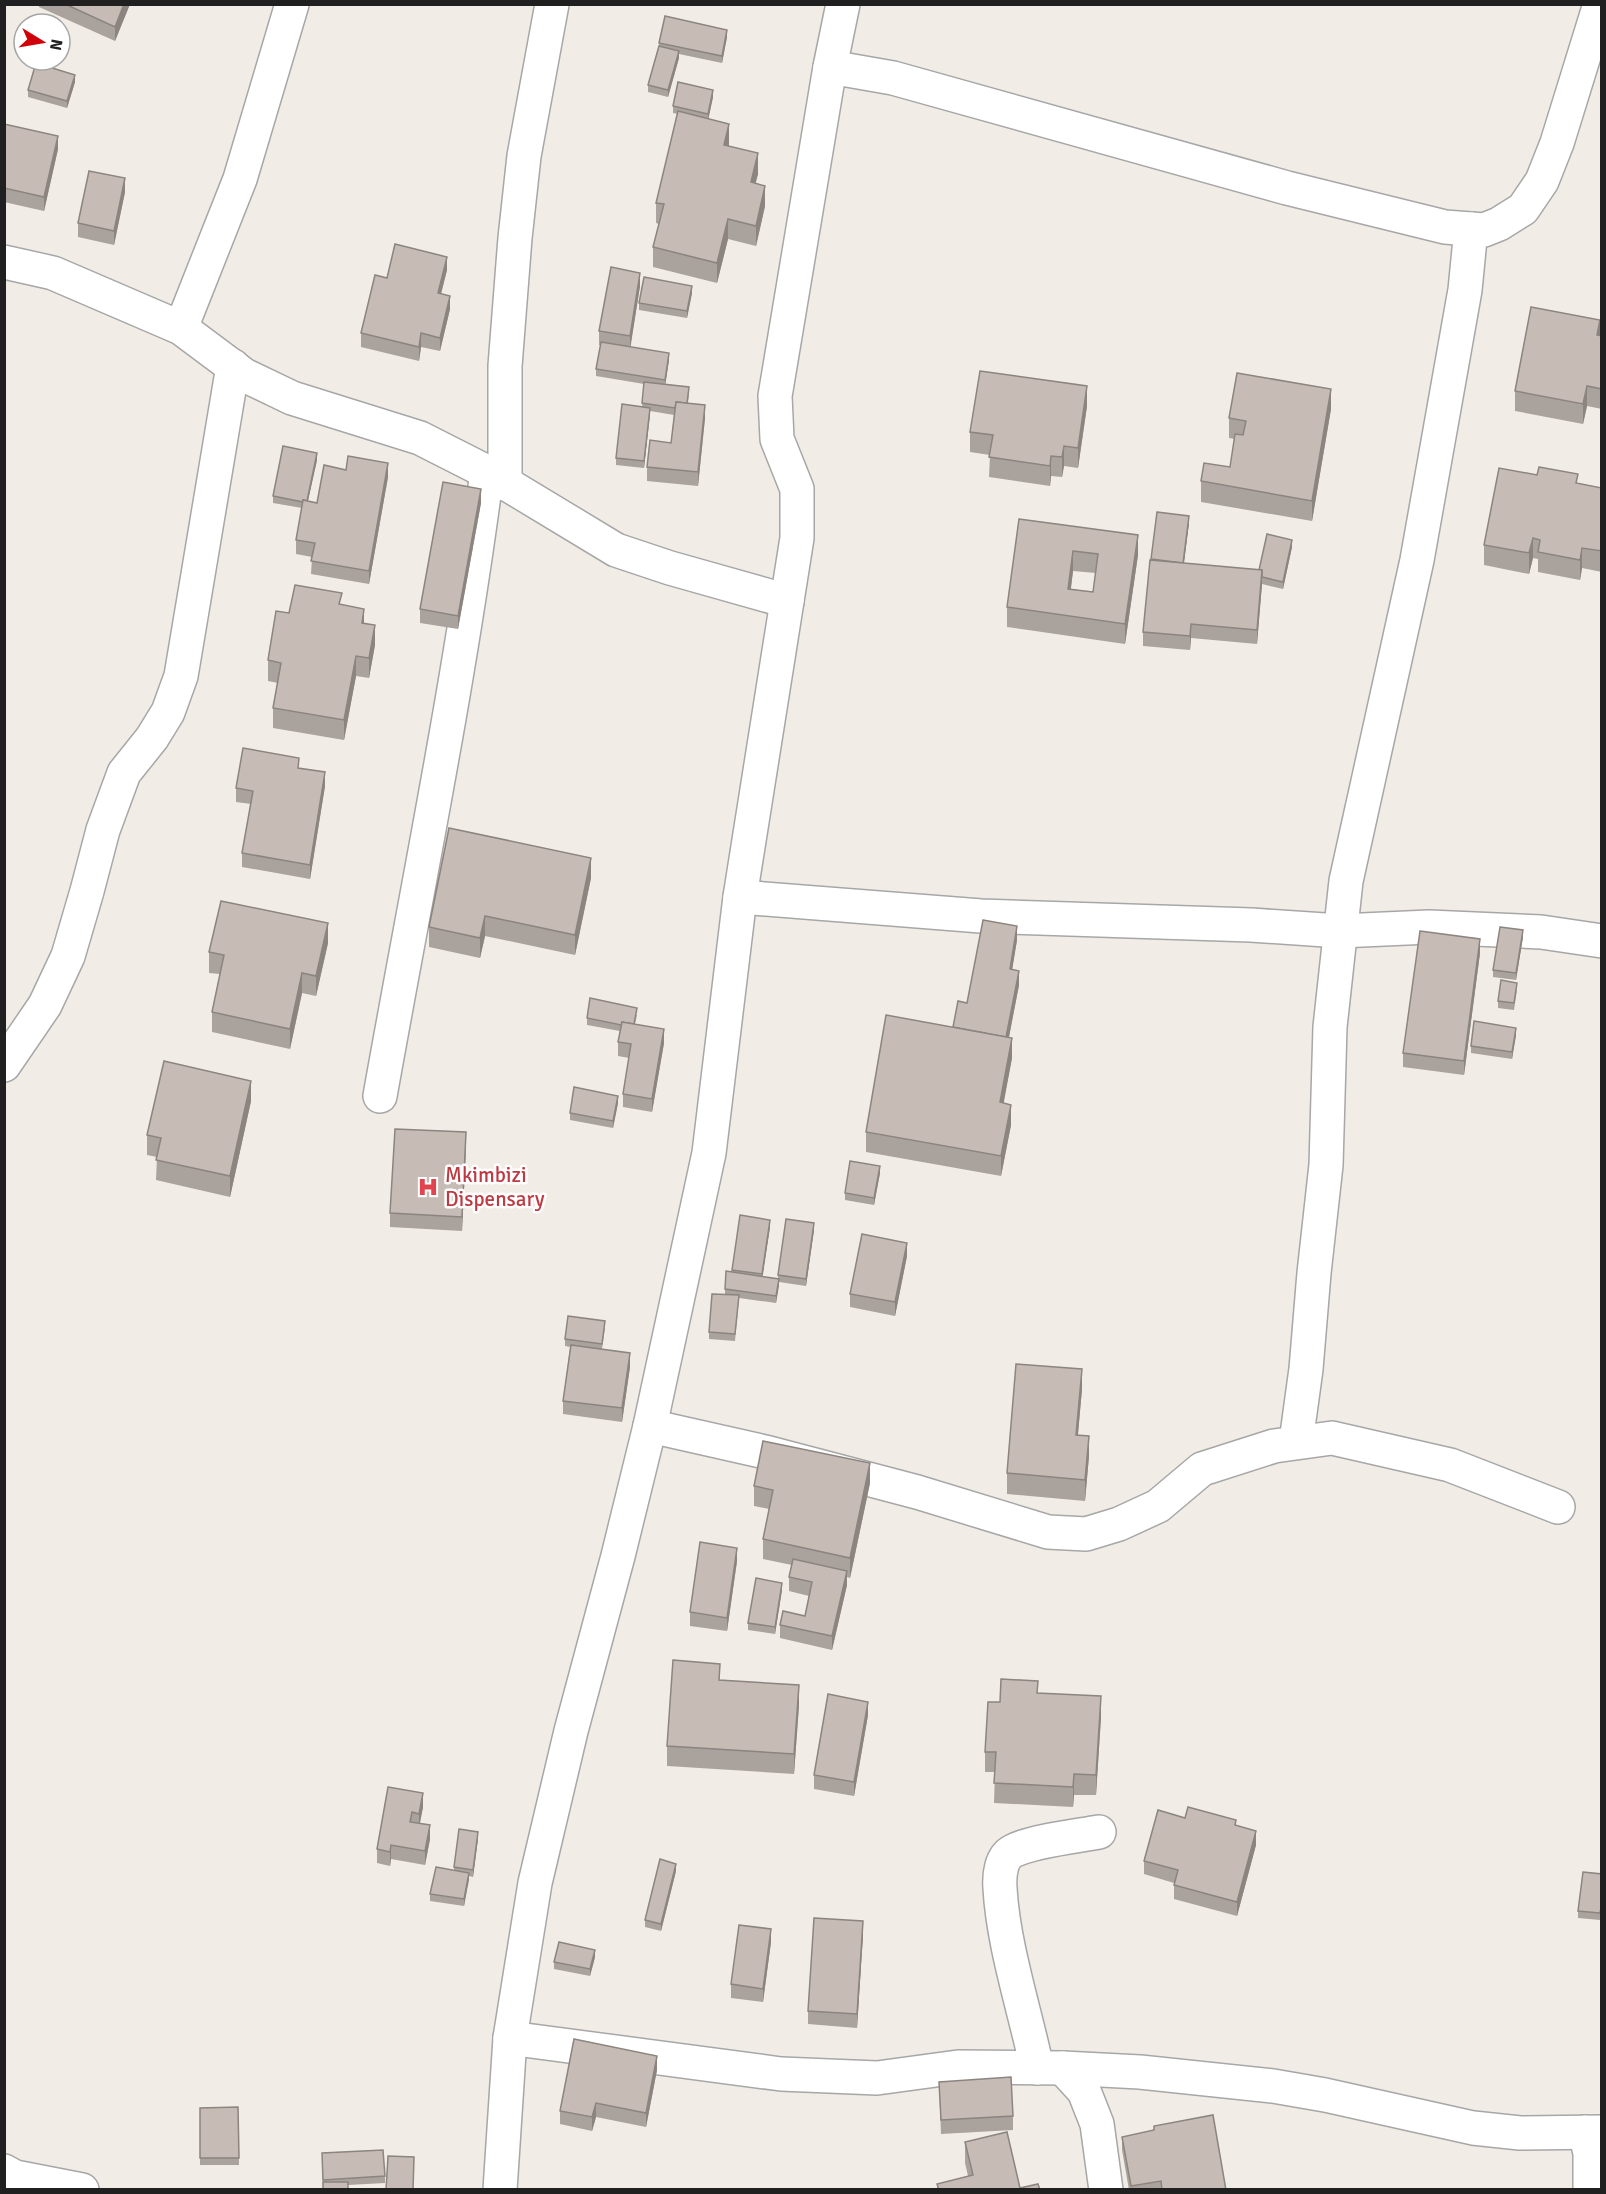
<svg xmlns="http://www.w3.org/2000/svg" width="1606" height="2194" viewBox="0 0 1606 2194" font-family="Signika,sans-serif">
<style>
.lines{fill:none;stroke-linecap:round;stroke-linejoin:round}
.minor-casing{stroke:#a7a7a7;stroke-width:36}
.minor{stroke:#fff;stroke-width:33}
.wall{fill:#aaa29c;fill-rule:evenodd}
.shaded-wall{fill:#8b847f}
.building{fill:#c6bcb5;stroke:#8b847f;stroke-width:1.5;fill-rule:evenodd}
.labels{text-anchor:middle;stroke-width:5;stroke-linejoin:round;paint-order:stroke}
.health-label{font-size:21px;fill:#be3a42;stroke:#fff;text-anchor:start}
</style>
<rect width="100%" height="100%" fill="#f1ede6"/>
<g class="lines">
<g class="minor-casing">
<g id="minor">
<path d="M830 67 893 78 1287 188 1445 227 1484 230 1499 224 1523 209 1542 181 1557 143 1600 4"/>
<path d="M4 262 53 273 181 328 244 375 292 398 420 438 487 472 616 550 670 568 787 601"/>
<path d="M181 328 240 179 292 4"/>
<path d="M505 484V366L515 238 524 156 552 4"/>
<path d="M740 897 981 916 1251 925 1340 931 1429 927 1541 932 1602 941"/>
<path d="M4 1065 45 1005 68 956 87 891 103 830 124 773 152 738 168 712 181 676 233 366"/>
<path d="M380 1096C417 888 460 681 487 472"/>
<path d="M650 1426 765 1452 917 1492 1048 1532 1086 1534 1119 1524 1158 1506 1202 1469 1274 1446 1332 1438 1450 1465 1558 1507"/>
<path d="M1296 1442 1306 1369 1314 1273 1326 1165 1330 1027 1346 881 1417 560 1465 290 1471 229"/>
<path d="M510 2038 781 2074 877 2078 958 2067 1063 2068 1140 2072 1273 2086 1325 2095 1473 2128 1520 2133 1602 2132"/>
<path d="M1037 2068C1025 2011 1003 1945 1000 1888 999 1875 1001 1857 1013 1851 1032 1841 1077 1836 1099 1832"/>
<path d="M1063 2068 1084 2091 1097 2124 1106 2190"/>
<path d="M1585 2132 1590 2153V2190"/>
<path d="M4 2171 15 2177 82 2190"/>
<path d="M500 2190 510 2038 535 1883 571 1731 618 1556 650 1426 709 1153 740 897 797 538V489L777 439 775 396 830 67 843 4"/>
</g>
</g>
<use href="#minor" class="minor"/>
</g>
<g class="wall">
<path d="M39 4H130L115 41 39 7Z"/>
<path d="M727 37 722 63 679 54V58L668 97 648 92V85L659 46V43Z"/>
<path d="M75 82 67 108 28 97V90Z"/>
<path d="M713 97 708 119 729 144V146L758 174 755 183 765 206 756 246 728 239 717 283 653 267V247L659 224 656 223V203L678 114 673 113V106Z"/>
<path d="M4 124 58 149 44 211 4 202Z"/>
<path d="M125 192 114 245 78 237V223Z"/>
<path d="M447 270 441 293 450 309 440 351 421 347 419 361 361 347V333L387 278Z"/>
<path d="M640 286 630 347 669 360 665 385 689 394 688 403 705 418 698 486 647 481V467L671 443 674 415 650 411 644 468 616 465V458L642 407 644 384 596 376V369L601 345H599V331Z"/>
<path d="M692 293 687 318 639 310V303Z"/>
<path d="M1600 335 1602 336V409L1587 406 1583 424 1515 411V391Z"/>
<path d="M1087 406 1078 468 1064 466 1062 477 1051 476 1050 486 989 477 990 455 970 452V432Z"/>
<path d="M1331 409 1312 521 1201 502V481L1230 467 1235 439 1229 438V418Z"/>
<path d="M317 460 308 501 317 503 388 477 369 584 311 574 312 557 296 554V540L302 508 273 503V496Z"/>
<path d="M1578 483 1602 488V572L1582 568 1580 580 1538 572V559L1533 558 1529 574 1484 565V545Z"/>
<path d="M481 503 458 629 420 623V609Z"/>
<path d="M1157 512 1189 523 1184 563 1259 570 1292 547 1283 589 1262 584 1257 644 1191 638 1190 650 1143 646V632Z"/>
<path d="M1019 519 1138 555 1125 644 1007 627V607ZM1073 571 1096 573 1093 592 1071 589Z"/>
<path d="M342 605 364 623 375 645 369 678 356 676 344 740 273 728V708L278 683 268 681V660L289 613Z"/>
<path d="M299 768 325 786 310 879 242 867V853L251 804 236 802V788Z"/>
<path d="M591 878 575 955 485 936 480 958 429 947V927Z"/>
<path d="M1523 937 1516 980 1493 977V970Z"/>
<path d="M1017 940 1012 969 1019 985 1009 1037 1012 1058 1003 1103 1011 1125 1001 1176 866 1152V1132L953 1027 967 1003Z"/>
<path d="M328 943 316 996 302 993 290 1049 212 1032V1012L220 974 209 973V952Z"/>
<path d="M1480 953 1464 1075 1403 1067V1053Z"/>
<path d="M1517 990 1514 1010 1498 1008V1001Z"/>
<path d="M637 1015 635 1024 664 1043 652 1112 623 1107V1094L629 1058 618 1056V1042L620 1031 587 1025V1018Z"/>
<path d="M1516 1035 1512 1059 1471 1053V1046Z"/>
<path d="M251 1101 230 1197 156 1180 157 1157 147 1155V1135Z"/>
<path d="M618 1103 613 1128 570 1120V1113Z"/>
<path d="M466 1146 462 1231 390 1227V1213Z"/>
<path d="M880 1173 874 1205 845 1200V1193Z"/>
<path d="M770 1227 762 1277 778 1279V1275L814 1230 806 1286 779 1282 776 1303 739 1298 735 1341 709 1339V1332L725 1295V1289L732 1272V1270Z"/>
<path d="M907 1256 895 1316 850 1307V1294Z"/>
<path d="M605 1328 602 1349 630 1367 622 1422 563 1414V1401L570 1347 565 1346V1339Z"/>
<path d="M1082 1389 1078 1435 1089 1456 1085 1501 1007 1494V1473Z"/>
<path d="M870 1483 850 1578 847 1577V1585L832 1650 780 1638V1625L805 1616 809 1596 789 1591V1577L792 1565 763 1559V1539L769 1509 754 1506V1486Z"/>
<path d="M737 1561 727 1631 690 1626V1612Z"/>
<path d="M782 1590 775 1634 748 1630V1623Z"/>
<path d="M720 1680 799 1705 794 1774 667 1766V1746Z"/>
<path d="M1038 1693 1101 1717 1096 1795H1074L1073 1807 994 1803 995 1772H985V1752L1000 1702Z"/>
<path d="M868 1715 854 1796 814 1789V1775Z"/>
<path d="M388 1787 423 1807 420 1823 430 1839 425 1865 391 1859 390 1866 377 1863V1849Z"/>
<path d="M1185 1818 1236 1826 1256 1845 1237 1916 1174 1899V1883L1144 1874V1861Z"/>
<path d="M478 1839 473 1877 469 1876 464 1906 430 1901V1894L454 1870V1867Z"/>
<path d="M676 1871 661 1931 645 1927V1920Z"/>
<path d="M1602 1874V1908L1600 1920 1578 1918V1911Z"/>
<path d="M863 1935 857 2028 808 2024V2011Z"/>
<path d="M771 1942 763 2002 731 1998V1984Z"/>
<path d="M595 1957 590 1976 554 1969V1962Z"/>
<path d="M657 2070 646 2127 596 2117 592 2131 560 2124V2111Z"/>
<path d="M939 2082 1013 2116V2130L941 2134Z"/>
<path d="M238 2107 239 2165H200V2108Z"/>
<path d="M1154 2126 1226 2190H1129L1122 2150V2137L1154 2130Z"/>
<path d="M965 2142 1020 2188 1040 2190H937V2184L968 2176 965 2163Z"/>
<path d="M322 2153 385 2176V2183L348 2185 323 2190Z"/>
</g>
<g class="shaded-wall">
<path d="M124 4H130L115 41V27Z"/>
<path d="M727 30V37L722 63V56Z"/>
<path d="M679 51V58L668 97V90Z"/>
<path d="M75 75V82L67 108V101Z"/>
<path d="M713 90V97L708 121V114Z"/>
<path d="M729 124V144L724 165V145Z"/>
<path d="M58 136V149L44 211V197Z"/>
<path d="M758 153V174L751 202V182Z"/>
<path d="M125 178V192L114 245V231Z"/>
<path d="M765 186V206L756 246V226Z"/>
<path d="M728 219V239L717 283V263Z"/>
<path d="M447 257V270L438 306V293Z"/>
<path d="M640 273V286L630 350V336Z"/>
<path d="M692 286V293L687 318V311Z"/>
<path d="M450 296V309L440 351V338Z"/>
<path d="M1600 320V340L1597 335Z"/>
<path d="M421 333V347L419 361V347Z"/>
<path d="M669 353V360L665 387V380Z"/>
<path d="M1087 386V406L1078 468V448Z"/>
<path d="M1587 386V406L1583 424V404Z"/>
<path d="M1331 389V409L1312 521V501Z"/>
<path d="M705 405V418L698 486V472Z"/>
<path d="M650 408V415L644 468V461Z"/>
<path d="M1064 446V466L1062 477V457Z"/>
<path d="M317 453V460L306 509V502Z"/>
<path d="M1051 456V476L1050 486V466Z"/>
<path d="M388 463V477L369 584V571Z"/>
<path d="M481 489V503L458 629V616Z"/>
<path d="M1189 516V523L1183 570V563Z"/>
<path d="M1138 535V555L1125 644V624Z"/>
<path d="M1533 538V558L1529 574V553Z"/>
<path d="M1292 540V547L1283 589V582Z"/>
<path d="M1582 548V568L1580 580V560Z"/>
<path d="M1073 551V571L1068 609V589Z"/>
<path d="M1262 570V584L1257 644V630Z"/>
<path d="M364 609V629L362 623Z"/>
<path d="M1191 624V638L1190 650V636Z"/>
<path d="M375 625V645L369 678V658Z"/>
<path d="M356 656V676L344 740V720Z"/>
<path d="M325 772V786L310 879V865Z"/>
<path d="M591 858V878L575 955V935Z"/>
<path d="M485 916V936L480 958V938Z"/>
<path d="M328 923V943L316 996V976Z"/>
<path d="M1017 926V940L1010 983V969Z"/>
<path d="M1523 930V937L1516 980V973Z"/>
<path d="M1480 939V953L1464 1075V1061Z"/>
<path d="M1019 971V985L1006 1052V1038Z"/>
<path d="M302 973V993L290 1049V1029Z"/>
<path d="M1516 1028V1035L1512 1059V1052Z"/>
<path d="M664 1029V1043L652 1112V1099Z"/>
<path d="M1012 1038V1058L1000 1123V1102Z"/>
<path d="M251 1081V1101L230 1197V1176Z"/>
<path d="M618 1096V1103L613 1128V1121Z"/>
<path d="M1011 1105V1125L1001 1176V1156Z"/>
<path d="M466 1132V1146L462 1231V1217Z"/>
<path d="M880 1166V1173L874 1205V1198Z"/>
<path d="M770 1220V1227L762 1281V1274Z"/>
<path d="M814 1223V1230L806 1286V1279Z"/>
<path d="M907 1243V1256L895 1316V1302Z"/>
<path d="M779 1279V1286L776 1303V1296Z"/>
<path d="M630 1353V1367L622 1422V1408Z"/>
<path d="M1082 1369V1389L1076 1455V1435Z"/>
<path d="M1089 1436V1456L1085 1501V1480Z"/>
<path d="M870 1463V1483L850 1578V1558Z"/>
<path d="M737 1548V1561L727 1631V1618Z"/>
<path d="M847 1571V1585L832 1650V1636Z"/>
<path d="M782 1583V1590L775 1634V1627Z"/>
<path d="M799 1685V1705L794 1774V1754Z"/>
<path d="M1101 1696V1717L1096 1795V1775Z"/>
<path d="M868 1702V1715L854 1796V1782Z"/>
<path d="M1074 1774V1795L1073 1807V1787Z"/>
<path d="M423 1793V1807L419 1827V1814Z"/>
<path d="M430 1825V1839L425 1865V1851Z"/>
<path d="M1256 1831V1845L1237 1916V1902Z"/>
<path d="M478 1832V1839L473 1877V1870Z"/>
<path d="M391 1845V1859L390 1866V1852Z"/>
<path d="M676 1864V1871L661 1931V1924Z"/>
<path d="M469 1873V1880L464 1906V1899Z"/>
<path d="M863 1921V1935L857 2028V2014Z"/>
<path d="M771 1929V1942L763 2002V1989Z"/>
<path d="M595 1950V1957L590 1976V1969Z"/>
<path d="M657 2056V2070L646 2127V2113Z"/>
<path d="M596 2103V2117L592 2131V2117Z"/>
</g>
<g class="building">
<path d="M65 4H124L115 27Z"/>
<path d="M665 16 727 30 722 56 659 43Z"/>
<path d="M659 46 679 51 668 90 648 85Z"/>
<path d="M36 63 75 75 67 101 28 90Z"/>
<path d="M678 82 713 90 708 114 673 106Z"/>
<path d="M678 111 729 124 724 145 758 153 751 182 765 186 756 226 728 219 717 263 653 247 664 204 656 203Z"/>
<path d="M4 124 58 136 44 197 4 188Z"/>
<path d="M89 171 125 178 114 231 78 223Z"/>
<path d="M395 244 447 257 438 293 450 296 440 338 421 333 419 347 361 333 375 275 387 278Z"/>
<path d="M611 267 640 273 630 336 599 331Z"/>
<path d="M644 277 692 286 687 311 639 303Z"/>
<path d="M1531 307 1600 320 1597 335 1602 336V389L1587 386 1583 404 1515 391Z"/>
<path d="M601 342 669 353 665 380 596 369Z"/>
<path d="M980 371 1087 386 1078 448 1064 446 1062 457 1051 456 1050 466 989 457 993 435 970 432Z"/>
<path d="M1237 373 1331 389 1312 501 1201 481 1204 463 1230 467 1235 434 1243 435 1246 421 1229 418Z"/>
<path d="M644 382 689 387 687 403 676 402 675 408 642 403Z"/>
<path d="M676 402 705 405 698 472 647 467 650 440 671 443Z"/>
<path d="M622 404 650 408 644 461 616 458Z"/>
<path d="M283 446 317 453 307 501 303 500V502L273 496Z"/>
<path d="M348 456 388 463 369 571 311 561 315 543 296 540 303 500 317 503 324 465 346 470Z"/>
<path d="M1539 467 1578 474 1576 483 1602 488V551L1582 548 1580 560 1538 552 1540 540 1533 538 1529 553 1484 545 1499 468 1537 475Z"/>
<path d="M443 482 481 489 458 616 420 609Z"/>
<path d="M1157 512 1189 516 1183 563 1151 559Z"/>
<path d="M1019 519 1138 535 1125 624 1007 607ZM1073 551 1098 554 1093 592 1068 589Z"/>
<path d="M1267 534 1292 540 1283 582 1262 577V570H1259Z"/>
<path d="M1150 560 1262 570 1257 630 1191 624 1190 636 1143 632Z"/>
<path d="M295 585 342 593 339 604 364 609 362 623 375 625 369 658 356 656 344 720 273 708 281 663 268 660 276 611 289 613Z"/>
<path d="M243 748 299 758 298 768 325 772 310 865 242 853 253 791 236 788Z"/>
<path d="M449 828 591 858 575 935 485 916 480 938 429 927Z"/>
<path d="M221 901 328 923 316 976 302 973 290 1029 212 1012 224 955 209 952Z"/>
<path d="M983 920 1017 926 1010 969 1019 971 1006 1037 953 1027 958 1001 967 1003Z"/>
<path d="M1500 927 1523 930 1516 973 1493 970Z"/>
<path d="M1420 931 1480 939 1464 1061 1403 1053Z"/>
<path d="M1501 980 1517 983 1514 1003 1498 1001Z"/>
<path d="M590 998 637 1008 634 1024 622 1022 621 1025 587 1018Z"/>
<path d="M886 1015 1012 1038 1000 1102 1011 1105 1001 1156 866 1132Z"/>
<path d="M1474 1021 1516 1028 1512 1052 1471 1046Z"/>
<path d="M622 1022 664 1029 652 1099 623 1094 631 1044 618 1042Z"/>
<path d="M164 1061 251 1081 230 1176 156 1160 161 1138 147 1135Z"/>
<path d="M574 1087 618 1096 613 1121 570 1113Z"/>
<path d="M395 1129 466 1132 462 1217 390 1213Z"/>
<path d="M850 1161 880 1166 874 1198 845 1193Z"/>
<path d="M740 1215 770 1220 762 1274 732 1270Z"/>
<path d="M786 1219 814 1223 806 1279 778 1275Z"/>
<path d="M862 1234 907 1243 895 1302 850 1294Z"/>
<path d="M726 1271 779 1279 776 1296 725 1289Z"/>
<path d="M712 1294 739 1295 735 1334 709 1332Z"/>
<path d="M568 1316 605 1321 602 1344 565 1339Z"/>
<path d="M571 1345 630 1353 622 1408 563 1401Z"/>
<path d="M1016 1364 1082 1369 1076 1435 1089 1436 1085 1480 1007 1473Z"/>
<path d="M763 1441 870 1463 850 1558 763 1539 773 1490 754 1486Z"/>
<path d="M700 1542 737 1548 727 1618 690 1612Z"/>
<path d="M793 1559 847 1571 832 1636 780 1625 783 1611 805 1616 812 1582 789 1577Z"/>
<path d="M756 1578 782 1583 775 1627 748 1623Z"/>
<path d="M673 1660 720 1664 719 1680 799 1685 794 1754 667 1746Z"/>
<path d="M1001 1679 1038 1681 1037 1693 1101 1696 1096 1775 1074 1774 1073 1787 994 1783 996 1752H985L988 1702H1000Z"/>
<path d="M828 1694 868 1702 854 1782 814 1775Z"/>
<path d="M388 1787 423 1793 419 1814 412 1812 410 1822 430 1825 425 1851 391 1845 390 1852 377 1849Z"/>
<path d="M1188 1807 1236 1820 1235 1825 1256 1831 1237 1902 1174 1885 1178 1870 1144 1861 1158 1810 1185 1818Z"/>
<path d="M459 1829 478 1832 473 1870 454 1867Z"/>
<path d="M660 1859 676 1864 661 1924 645 1920Z"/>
<path d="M436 1867 469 1873 464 1899 430 1894Z"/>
<path d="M1583 1872 1602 1874V1901L1600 1913 1578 1911Z"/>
<path d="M814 1918 863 1921 857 2014 808 2011Z"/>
<path d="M739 1925 771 1929 763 1989 731 1984Z"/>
<path d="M559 1942 595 1950 590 1969 554 1962Z"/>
<path d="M574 2039 657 2056 646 2113 596 2103 592 2117 560 2111Z"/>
<path d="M1011 2077 1013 2116 941 2120 939 2082Z"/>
<path d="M238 2107 239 2158H200V2108Z"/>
<path d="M1213 2115 1226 2190H1162L1161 2181 1131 2186 1122 2137 1154 2130V2126Z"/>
<path d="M1007 2132 1020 2188 1038 2184 1040 2190H939L937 2184 973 2175 965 2142Z"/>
<path d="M383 2150 385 2176 323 2180 322 2153Z"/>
<path d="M388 2156 414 2157 413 2190H386Z"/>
<rect x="323" y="2182" width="25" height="8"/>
</g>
<defs>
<g id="hospital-bare" transform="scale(1.62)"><path d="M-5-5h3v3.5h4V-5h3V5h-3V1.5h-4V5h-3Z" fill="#e0444e" stroke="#fff" stroke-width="2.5" paint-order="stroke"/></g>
</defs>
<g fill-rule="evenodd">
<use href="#hospital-bare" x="428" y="1187"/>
</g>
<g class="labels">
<g class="health-label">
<text x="445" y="1182">Mkimbizi<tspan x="445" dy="24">Dispensary</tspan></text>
</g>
</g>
<rect width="1606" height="2194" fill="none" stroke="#202020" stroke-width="12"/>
<g transform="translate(42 42) rotate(101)"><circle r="28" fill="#ffffff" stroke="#a6a6a6" stroke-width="1.5"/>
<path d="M0-4.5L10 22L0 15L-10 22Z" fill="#cf000a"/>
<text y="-9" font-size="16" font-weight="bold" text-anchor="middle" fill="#202020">N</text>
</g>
</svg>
